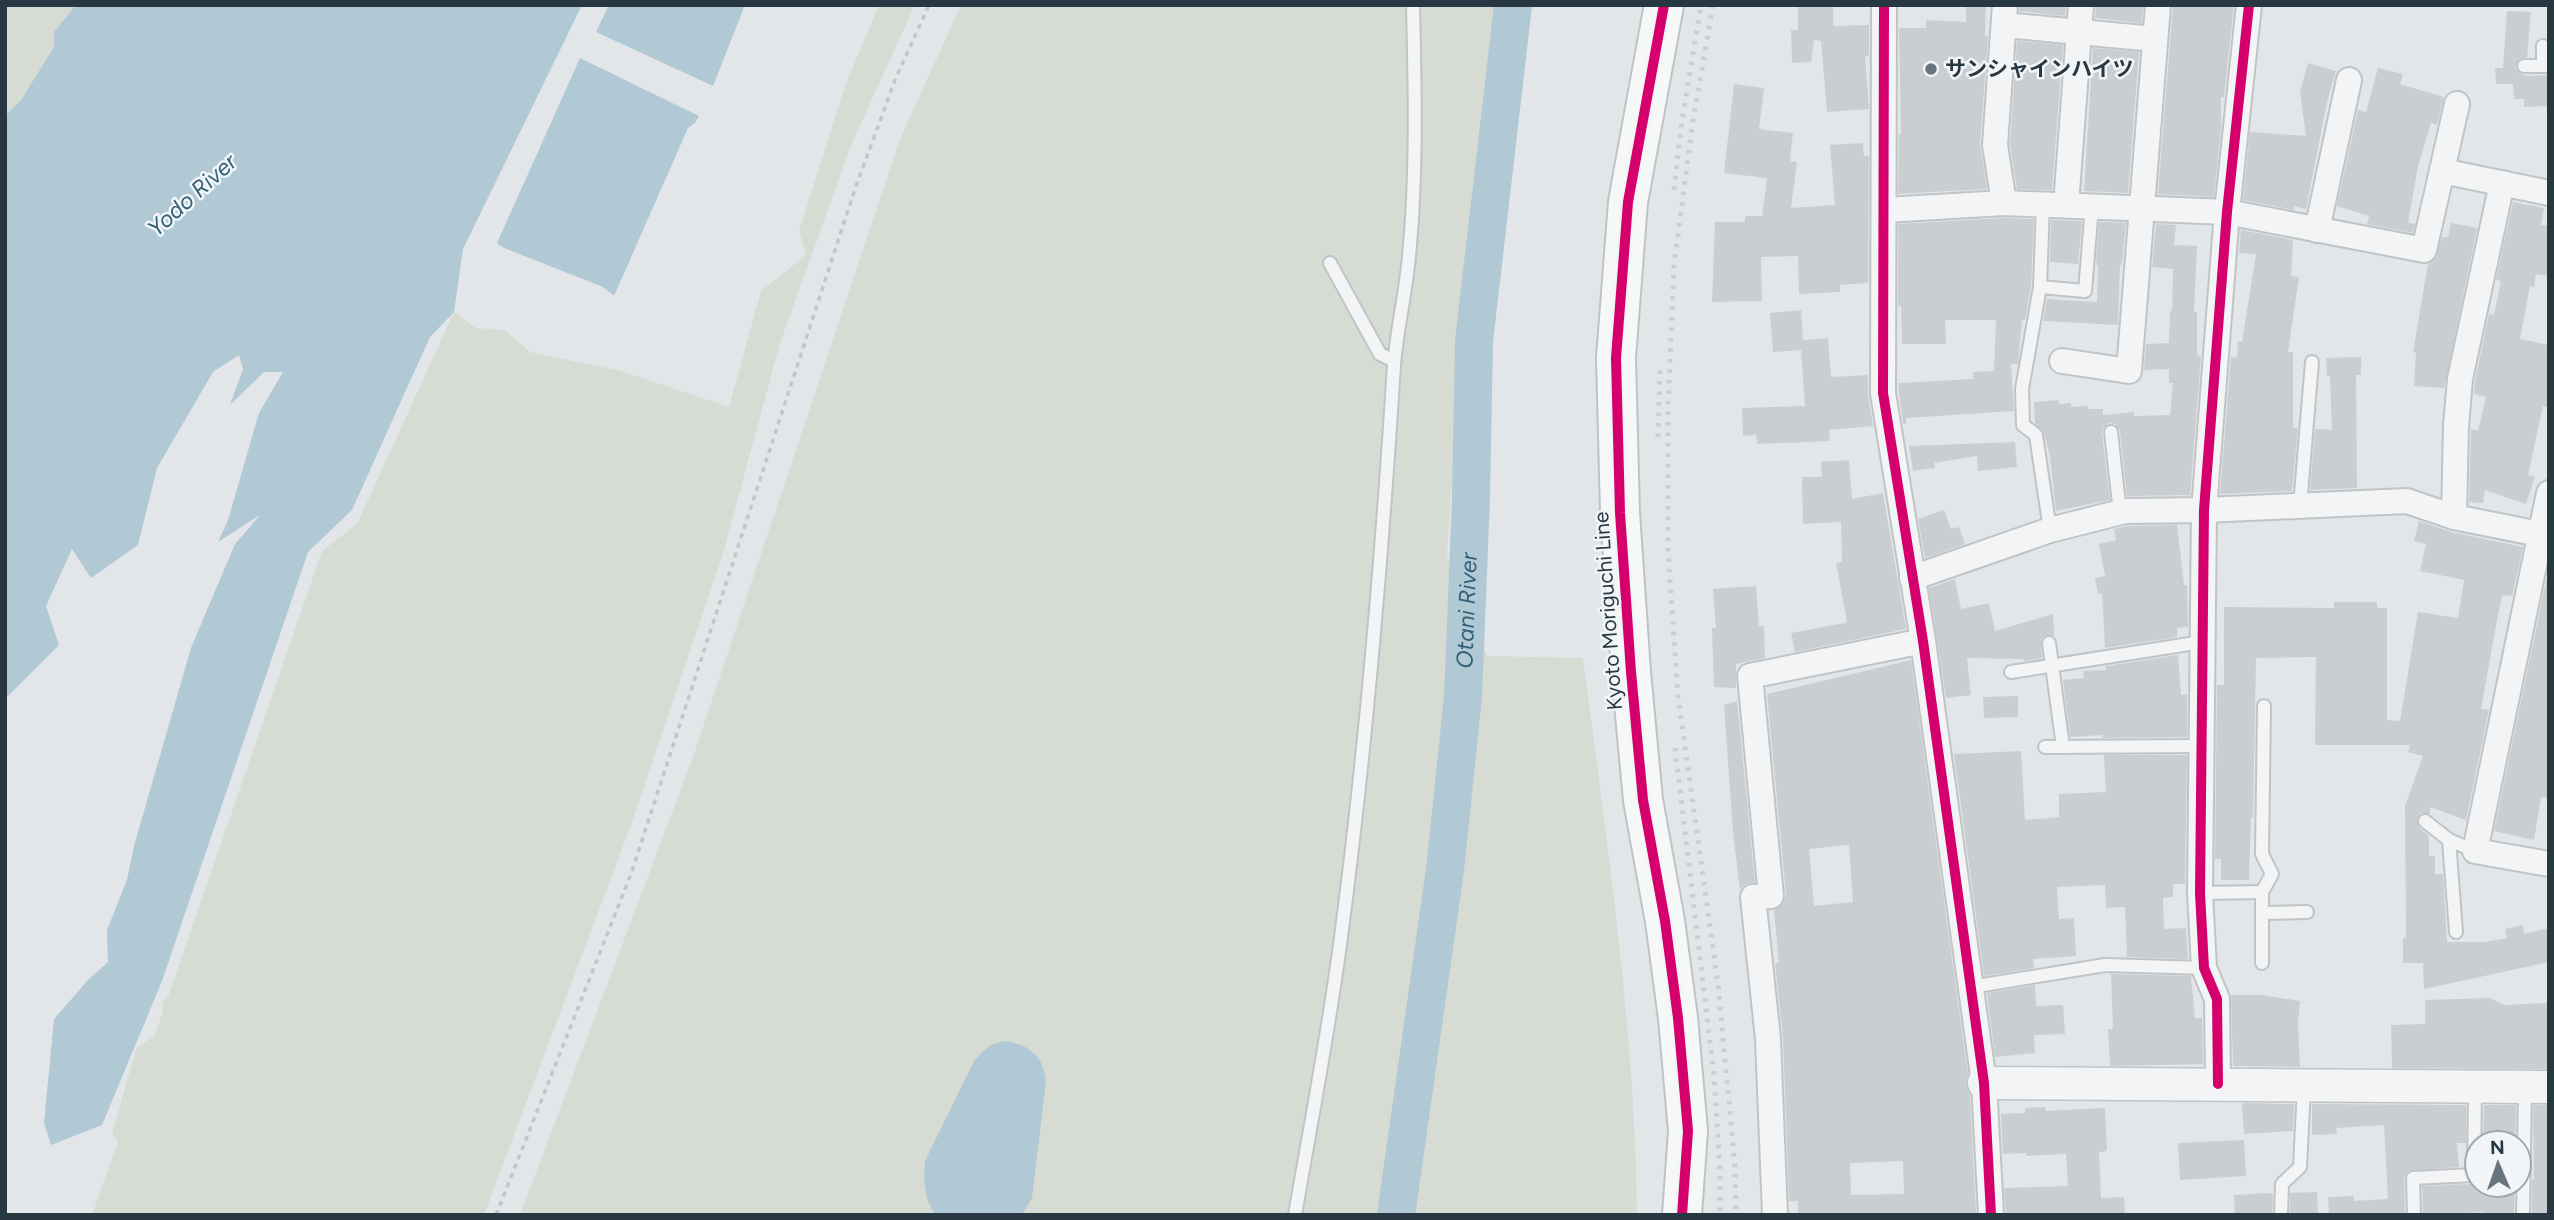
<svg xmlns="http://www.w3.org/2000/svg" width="2554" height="1220" viewBox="0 0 2554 1220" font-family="Figtree,'Noto Sans JP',sans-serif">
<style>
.green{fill:#d6dcd3}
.water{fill:#b1c9d4}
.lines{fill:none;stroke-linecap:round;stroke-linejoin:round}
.river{stroke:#b1c9d4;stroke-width:38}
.building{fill:#cbced1;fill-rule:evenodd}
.service-casing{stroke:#c1c4c6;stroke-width:16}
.minor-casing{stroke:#c1c4c6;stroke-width:28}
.tertiary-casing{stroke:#c1c4c6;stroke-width:35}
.primary-casing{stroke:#bfc3c6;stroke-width:42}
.path{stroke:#c1c6c8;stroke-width:3.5;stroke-dasharray:5 5;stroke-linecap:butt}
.service{stroke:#f2f4f5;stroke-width:12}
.minor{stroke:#f2f4f5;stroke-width:24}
.tertiary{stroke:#f2f4f5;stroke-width:32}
.primary{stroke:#f6f7f7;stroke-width:38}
.rail{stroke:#cbced0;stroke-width:5;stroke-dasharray:3.5 7;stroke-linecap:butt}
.cycleway-casing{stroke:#f1f5f7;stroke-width:15}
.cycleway{stroke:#d6006c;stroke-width:10}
.poi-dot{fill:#69757d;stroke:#f1f5f7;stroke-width:2.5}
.labels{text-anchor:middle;stroke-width:5;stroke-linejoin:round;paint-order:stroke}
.poi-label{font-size:21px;font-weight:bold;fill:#283843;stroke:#f1f5f7;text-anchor:start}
.street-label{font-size:21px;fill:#283843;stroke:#f1f5f7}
.water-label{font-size:23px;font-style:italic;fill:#316078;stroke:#f1f5f7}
</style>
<rect width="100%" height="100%" fill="#e3e6e8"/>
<g class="green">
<path d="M5 5H112L5 148Z"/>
<path d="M879 5H915L852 143 780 343 722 557 631 825 484 1215H92L118 1141 112 1134 136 1049 155 1035 163 1011 162 1003 169 994 322 551 357 524 454 312 476 328 505 330 530 352 621 371 729 407 761 291 806 255 799 231 845 86Z"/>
<path d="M961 5H1494L1472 191 1447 555 1487 656 1583 658C1607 843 1635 1028 1637 1215H520L692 760 900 139Z"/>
</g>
<g class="water">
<path d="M76 5H582L463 249 454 312 430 337 352 510 308 552 162 981 102 1125 51 1145 44 1123 54 1019 89 979 108 962 107 930 127 880 134 846 191 648 235 544 260 515 218 542 228 520 259 413 283 372H264L230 405 243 369 239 355 213 372 157 468 138 545 91 578 72 549 46 606 59 645 5 699V116L21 100 54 47V32Z"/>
<path d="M609 5H745L713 86 596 32Z"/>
<path d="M580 58 699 116 695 123 688 128 614 296 603 287 504 248 497 243Z"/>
<path d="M1005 1041C1029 1044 1044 1057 1046 1081L1032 1198 1022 1215H935L927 1199 924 1180 925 1161 974 1061C984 1050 990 1043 1005 1041Z"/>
</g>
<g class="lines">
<path class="river" id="s1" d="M1396 1215 1445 870 1463 697 1471 498 1474 341 1513 5"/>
</g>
<g class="building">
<path d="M1833 5V26L1869 25V56H1865L1869 109 1827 112 1821 41 1814 40 1811 62 1792 63 1791 30H1798V6Z"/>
<path d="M1966 5H1986L1985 36H1988L1980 144 1987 189 1898 194 1899 134H1901L1899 28H1926V20L1966 22Z"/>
<path d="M2020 5 2066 6 2065 16 2019 11Z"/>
<path d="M2096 5H2143L2142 23 2095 18Z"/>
<path d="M2173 5H2234L2224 97H2221V128L2214 197 2158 194Z"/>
<path d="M2507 11 2531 12 2527 57 2519 59 2515 67 2519 73 2527 76 2549 75V106L2524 107V99H2514L2513 84H2496L2495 68H2503Z"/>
<path d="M2017 41 2063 45 2052 190 2017 189 2010 144Z"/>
<path d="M2093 48 2139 52 2128 193 2084 191Z"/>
<path d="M2308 63 2336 71 2327 102 2306 209 2294 206V210L2243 200 2250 132 2306 136 2300 92Z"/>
<path d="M2378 68 2403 74 2400 84 2444 97 2437 125 2431 123 2418 166 2408 223 2415 224 2413 233 2367 224 2369 216 2337 206 2358 110 2366 112Z"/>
<path d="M1734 84 1764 88 1759 129 1793 133 1790 161 1797 162 1791 208 1835 205 1830 145 1863 143 1864 156H1869L1868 283 1840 285V292L1799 294 1798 256 1761 257 1762 301 1712 302 1715 222H1745V216H1762L1767 178 1724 173Z"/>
<path d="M2513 202 2544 208 2541 225 2549 226V276L2536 274 2534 287 2530 286 2520 339 2549 345V408L2543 406 2528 475 2535 477 2526 504 2485 490 2483 503 2469 502 2471 429 2478 431 2486 397 2474 394 2475 381 2489 314 2494 315 2501 281 2496 280Z"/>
<path d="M2004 218 2034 219 2031 286 2025 320H2022L2018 364H2011L2014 411 1906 418V424H1903L1898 383 1973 379V372L1994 371 1996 320H1945L1946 344H1902L1901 306H1898V224Z"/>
<path d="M2051 220 2082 221 2078 264 2050 262Z"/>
<path d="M2099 222 2126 223 2122 265H2120L2118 325 2043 321 2047 299 2097 302 2098 265H2096Z"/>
<path d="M2451 223 2477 228 2444 388 2414 386 2416 353 2413 352 2428 264 2435 259 2442 237H2448Z"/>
<path d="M2156 224 2176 225 2174 245 2197 246 2194 312H2197V355L2201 356 2190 495 2127 496 2120 431 2115 424 2109 423 2103 428 2102 433 2110 500 2056 511 2050 456 2044 433 2035 423 2034 402 2059 400V404L2071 403V407L2088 406 2089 409H2103V415L2134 412V416L2170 415 2173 383H2169V369L2144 370 2146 344 2169 343 2170 311H2172L2173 269 2152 267Z"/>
<path d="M2241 230 2293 240 2291 276 2299 277 2288 352H2293V428H2298L2292 491 2220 494 2231 357 2237 358 2238 341 2242 342 2256 254 2239 253Z"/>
<path d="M1801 310 1803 340 1828 338 1831 377 1868 375V395L1873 426 1829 430 1830 441 1757 444 1756 435 1743 436 1742 408 1805 406 1801 350 1773 352 1770 313Z"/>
<path d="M2361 357V375H2356L2357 488 2310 490 2315 429 2332 430 2330 376H2327L2326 358Z"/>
<path d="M2015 442 2017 467 1978 471 1977 456 1934 463 1935 468 1913 471 1909 446Z"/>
<path d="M1849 460 1852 499 1883 493 1906 629 1795 652 1791 633 1845 623 1847 621 1836 563 1842 562 1841 522 1803 524 1802 477H1822L1821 462Z"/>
<path d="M1944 510 1951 529 1959 527 1965 544 1925 558 1918 519Z"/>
<path d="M2419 521 2451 532 2523 547 2512 596 2502 595 2497 620 2481 709 2489 710 2466 820 2430 807V814L2421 813 2417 819 2419 827 2429 836V856H2435V874H2443L2447 942H2485L2507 938 2505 929 2523 925 2524 934 2549 928V962L2424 989 2423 963H2403V938H2406L2405 806 2423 756 2408 752 2410 745H2315L2316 657 2256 658 2253 818H2251L2249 880H2221V859H2215L2217 685H2224V607L2334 608V602H2377V608H2387V720L2400 721 2418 612 2458 618 2464 580 2420 571 2426 544 2414 541Z"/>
<path d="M2177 525 2184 585H2187L2188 627 2177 628V637L2105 648 2102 593 2098 594 2095 578 2105 576 2099 544 2116 540 2114 529 2127 526Z"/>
<path d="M1955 579 1961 609 1989 603 1995 631 2053 614 2054 636 2047 635 2041 639 2042 658 2024 661 2023 659 1967 658 1971 695 1946 698 1929 588Z"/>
<path d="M2546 581H2549V798L2541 797 2534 840 2494 831Z"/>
<path d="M1756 586 1759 626H1764L1765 658 1736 664V688L1714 687 1712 628H1716L1713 589Z"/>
<path d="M2178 655 2181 695 2187 694V737L2103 738V735L2070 737 2063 680 2084 678 2083 671 2106 670V666Z"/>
<path d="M1911 660 1968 1075 1966 1084 1970 1094 1976 1215H1798V1201H1789L1783 1038 1775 963H1779L1774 910 1784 903 1786 895 1767 694ZM1849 845 1853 902 1814 906 1809 849ZM1903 1161 1904 1194 1851 1195 1850 1163Z"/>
<path d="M2018 696V717L1984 718 1983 697Z"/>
<path d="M1737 701 1755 882 1745 884 1740 890 1733 832 1724 705Z"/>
<path d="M2021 751 2025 820 2059 817V794L2106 792 2104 755H2187L2185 884H2173V897L2163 898 2164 929 2186 928 2188 959 2127 957 2125 907 2106 908 2105 885 2057 887 2059 919 2074 918 2076 956 2033 959 2034 968 1984 976 1954 754Z"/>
<path d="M2111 974 2191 976 2195 1018H2202L2203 1064 2110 1066 2108 1029H2113Z"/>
<path d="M2035 985 2036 1006 2063 1005 2065 1034 2034 1035 2035 1053 1995 1057 1987 993Z"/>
<path d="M2231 995H2261L2300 1001 2298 1024 2300 1067 2233 1066Z"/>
<path d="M2490 998 2504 1005 2549 1003V1069L2392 1068 2391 1025 2425 1024V1000Z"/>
<path d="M2242 1103 2294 1104 2293 1131 2244 1134Z"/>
<path d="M2312 1104 2466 1105V1143H2457L2459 1167 2408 1171 2404 1178 2405 1215H2329L2328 1197 2354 1196V1201L2388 1199 2384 1125 2336 1128 2337 1134 2312 1135Z"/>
<path d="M2484 1105H2516L2515 1143H2483Z"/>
<path d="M2533 1105H2549V1215H2532V1180H2534Z"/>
<path d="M2045 1107 2046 1111 2105 1108 2107 1151 2099 1152 2101 1198 2124 1197 2125 1215H2006L2004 1188 2068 1186 2066 1154 2026 1156V1153L2003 1154 2001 1114 2025 1113V1108Z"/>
<path d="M2244 1140 2246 1176 2180 1180 2178 1143Z"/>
<path d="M2471 1184 2515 1185 2514 1215H2484V1212L2423 1215 2422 1186Z"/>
<path d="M2317 1192 2318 1213 2290 1214V1193Z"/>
<path d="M2267 1193 2273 1194 2272 1215H2235L2234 1195Z"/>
</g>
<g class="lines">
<g class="service-casing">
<g id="service">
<path d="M2524 66H2549"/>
<path d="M2543 66V46"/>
<path d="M1330 263 1380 354 1394 361"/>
<path d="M2040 287 2043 204"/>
<path d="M2111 432 2120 513"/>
<path d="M2300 506 2312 362"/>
<path d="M2050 530 2036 435 2023 425 2022 389 2040 287 2085 291 2092 206"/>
<path d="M2049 643 2063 747"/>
<path d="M2011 672 2202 642"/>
<path d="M2045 747 2200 746"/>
<path d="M2425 821 2449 840"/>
<path d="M2200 893 2262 892"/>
<path d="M2262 913 2307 912"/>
<path d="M2456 932 2449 840 2475 851"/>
<path d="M2262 963V892L2272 874 2262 854 2264 706"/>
<path d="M1971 987 2105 965 2204 968"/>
<path d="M1295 1215C1311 1122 1329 1030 1341 937 1366 748 1382 556 1394 365 1397 328 1406 292 1409 256 1417 172 1415 89 1413 5"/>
<path d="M2281 1215 2282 1184 2300 1167 2304 1086"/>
<path d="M2414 1215 2413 1178 2474 1175 2475 1087"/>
<path d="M2523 1215 2525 1087"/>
</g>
</g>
<g class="minor-casing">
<g id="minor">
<path d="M1884 5 1883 393 1923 641 1984 1083 1991 1215"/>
<path d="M2004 25 2155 39"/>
<path d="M2442 171 2549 193"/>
<path d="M2004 203 1995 145 2005 5"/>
<path d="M2066 205 2081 5"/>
<path d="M1885 210 2004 203 2227 212 2424 250 2457 104"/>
<path d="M2317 230 2349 80"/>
<path d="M2062 361 2129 371 2158 5"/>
<path d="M2549 493 2475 851 2549 864"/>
<path d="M2454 517 2456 426 2460 379 2502 183"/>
<path d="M1912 578 2050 530 2125 511 2204 510 2407 501 2454 517 2549 536"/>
<path d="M2218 1084 2217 999 2204 968 2200 893 2204 510 2227 212 2249 5"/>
<path d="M1775 1215 1768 1039 1753 897 1771 896 1750 676 1923 641"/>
</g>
</g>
<g class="tertiary-casing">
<path id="tertiary" d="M1984 1083 2549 1087"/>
</g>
<g class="primary-casing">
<path id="primary" d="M1664 5 1628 202 1616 358 1620 513 1631 672 1643 800 1665 921 1678 1018 1688 1131 1682 1215"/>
</g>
<path class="path" d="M496 1215 631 874 856 186 895 80 929 5"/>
<use href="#service" class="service"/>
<use href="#minor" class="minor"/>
<use href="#tertiary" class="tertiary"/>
<use href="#primary" class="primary"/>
<g class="rail">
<path d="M1713 5 1692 127 1674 266 1668 408V551L1678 696 1718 984 1735 1167 1736 1215"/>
<path d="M1674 190 1681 127 1701 5"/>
<path d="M1658 437 1660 368"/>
<path d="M1675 748 1714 1075 1720 1169V1215"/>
</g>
<g class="cycleway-casing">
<g id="cycleway">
<path d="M1664 5 1628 202 1616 358 1620 513 1631 672 1643 800 1665 921 1678 1018 1688 1131 1682 1215"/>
<path d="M1884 5 1883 393 1923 641 1984 1083 1991 1215"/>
<path d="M2218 1084 2217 999 2204 968 2200 893 2204 510 2227 212 2249 5"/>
</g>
</g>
<use href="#cycleway" class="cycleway"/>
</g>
<circle class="poi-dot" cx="1931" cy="69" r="7"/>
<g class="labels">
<g class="poi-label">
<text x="1945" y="76">サンシャインハイツ</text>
</g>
<g class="street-label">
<text transform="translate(1608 611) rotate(-94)" y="7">Kyoto Moriguchi Line</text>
</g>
<g class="water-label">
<text transform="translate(192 195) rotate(-42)" y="8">Yodo River</text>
<text dy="8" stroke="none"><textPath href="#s1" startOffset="609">Otani River</textPath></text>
</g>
</g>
<rect width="2554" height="1220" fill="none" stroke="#283843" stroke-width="14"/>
<g transform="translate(2498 1164) rotate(358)"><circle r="33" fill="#f1f5f7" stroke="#a1a9af" stroke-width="2"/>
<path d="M0-5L12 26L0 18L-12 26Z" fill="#69757d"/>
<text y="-10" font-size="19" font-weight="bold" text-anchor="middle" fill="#283843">N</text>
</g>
</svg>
